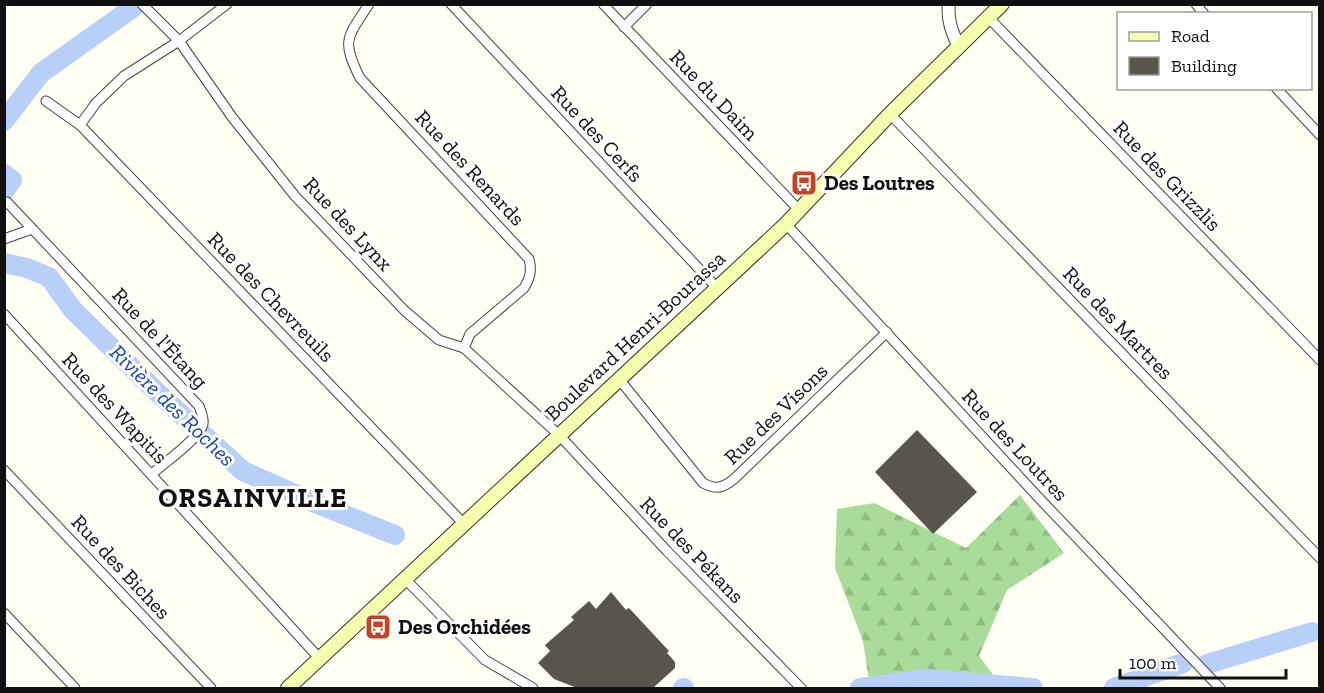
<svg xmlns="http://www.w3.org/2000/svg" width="1324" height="693" viewBox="0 0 1324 693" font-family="'Zilla Slab',serif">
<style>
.forest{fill:url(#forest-firs)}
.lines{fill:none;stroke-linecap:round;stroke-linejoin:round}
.river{stroke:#b8d0f7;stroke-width:20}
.building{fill:#59544c}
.minor-casing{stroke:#434343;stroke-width:11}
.tertiary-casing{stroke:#434343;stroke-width:14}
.secondary-casing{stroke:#323232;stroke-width:16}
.minor{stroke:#fff;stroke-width:9}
.tertiary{stroke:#fff;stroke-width:12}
.secondary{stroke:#f5ffaf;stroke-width:14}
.labels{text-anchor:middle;stroke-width:6;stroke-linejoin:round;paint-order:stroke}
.street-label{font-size:21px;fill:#101010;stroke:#fff}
.poi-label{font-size:21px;font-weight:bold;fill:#101010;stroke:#fff;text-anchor:start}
.water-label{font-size:22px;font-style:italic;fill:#1645a6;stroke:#fff}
.district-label{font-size:27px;font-weight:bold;letter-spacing:1.5px;fill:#101010;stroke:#fff}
</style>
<defs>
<pattern id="forest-firs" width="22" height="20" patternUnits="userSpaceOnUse" patternTransform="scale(1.5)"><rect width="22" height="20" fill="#a9dc9b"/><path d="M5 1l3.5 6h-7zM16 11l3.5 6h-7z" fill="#90bc84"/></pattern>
</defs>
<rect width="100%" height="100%" fill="#fffff4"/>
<path class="forest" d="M1020 495 1064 553 1007 590 979 656 1003 688H870L863 641 835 568 837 509 874 503 966 548Z"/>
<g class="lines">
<g class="river">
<path d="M4 121 41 73 138 4"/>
<path d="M4 174 12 180 4 191"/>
<path d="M4 263 27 268 49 277 73 310 160 395 243 471 320 505 395 535"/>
<path d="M1207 664 1312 632"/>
<path d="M683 688H684"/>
<path d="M860 688 927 679 1033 688"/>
<path d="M1114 688 1183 663"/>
</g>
</g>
<g class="building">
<path d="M917 430 977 492 933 534 875 472Z"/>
<path d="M611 592 626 610 629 608 669 651 667 653 675 662V668L653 688H577L554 679 538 663 550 651 545 645 574 620 571 617 589 601 596 609Z"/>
</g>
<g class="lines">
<g class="minor-casing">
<g id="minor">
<path d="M142 4 179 41 232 117 295 196 405 311 439 340 464 348 559 435 667 551 801 688"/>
<path d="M369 4C347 38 341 40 360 78L529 259C532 271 530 278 524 288L470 334 464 348"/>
<path d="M451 4 717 288"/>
<path d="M603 4 799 210"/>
<path d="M1196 4 1204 14"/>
<path d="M988 17 1320 360"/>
<path d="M624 27 647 4"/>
<path d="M1276 88 1320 135"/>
<path d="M46 101 80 125 464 524"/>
<path d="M890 114 1320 558"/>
<path d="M80 125 96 103 124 76 179 41 227 4"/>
<path d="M7 202 199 406C201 412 204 417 203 424 200 438 164 463 152 474"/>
<path d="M786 224 1038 497 1220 688"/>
<path d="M4 239 32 229"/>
<path d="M4 314 320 659"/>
<path d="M619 379 703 483C716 490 723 488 734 479L887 332"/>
<path d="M4 470 211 688"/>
<path d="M405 579 485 660 533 688"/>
<path d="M4 613 75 688"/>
</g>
</g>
<g class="tertiary-casing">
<path id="tertiary" d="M949 4C947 19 952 32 958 45"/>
</g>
<g class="secondary-casing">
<path id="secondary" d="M288 688 786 224 890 114 1002 4"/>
</g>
<use href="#minor" class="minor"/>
<use href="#tertiary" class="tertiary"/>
<use href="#secondary" class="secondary"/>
</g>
<defs>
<g id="bus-square" transform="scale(1.35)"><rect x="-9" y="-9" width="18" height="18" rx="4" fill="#c44325" stroke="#fff"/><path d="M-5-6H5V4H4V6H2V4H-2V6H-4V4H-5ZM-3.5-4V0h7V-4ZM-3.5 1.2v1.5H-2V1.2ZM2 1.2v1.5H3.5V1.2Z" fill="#fff"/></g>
</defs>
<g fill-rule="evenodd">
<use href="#bus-square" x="804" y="183"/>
<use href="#bus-square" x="378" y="627"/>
</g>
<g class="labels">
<g class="street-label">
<text transform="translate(714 95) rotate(46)" y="7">Rue du Daim</text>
<text transform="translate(597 134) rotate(47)" y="7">Rue des Cerfs</text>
<text transform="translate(470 168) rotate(47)" y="7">Rue des Renards</text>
<text transform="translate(1167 176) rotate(46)" y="7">Rue des Grizzlis</text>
<text transform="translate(348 224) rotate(47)" y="7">Rue des Lynx</text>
<text transform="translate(271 297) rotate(46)" y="7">Rue des Chevreuils</text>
<text transform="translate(1118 323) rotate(46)" y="7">Rue des Martres</text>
<text transform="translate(635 336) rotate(-43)" y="7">Boulevard Henri-Bourassa</text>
<text transform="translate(160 338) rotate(47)" y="7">Rue de l'Étang</text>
<text transform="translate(115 408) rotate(47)" y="7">Rue des Wapitis</text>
<text transform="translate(776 414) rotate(-44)" y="7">Rue des Visons</text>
<text transform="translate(1015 445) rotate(47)" y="7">Rue des Loutres</text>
<text transform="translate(692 550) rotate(46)" y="7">Rue des Pékans</text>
<text transform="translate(121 567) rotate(47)" y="7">Rue des Biches</text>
</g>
<g class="poi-label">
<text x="824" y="190">Des Loutres</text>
<text x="398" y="634">Des Orchidées</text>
</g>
<g class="water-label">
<text transform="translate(173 405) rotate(44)" y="8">Rivière des Roches</text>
</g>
<g class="district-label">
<text x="253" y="507">ORSAINVILLE</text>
</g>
</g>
<rect width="1324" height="693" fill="none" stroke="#101010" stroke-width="12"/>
<rect x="1117" y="12" width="195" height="78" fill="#ffffff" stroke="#9f9f9f" stroke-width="1.5"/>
<rect x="1129" y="32" width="30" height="9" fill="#f5ffaf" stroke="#9f9f9f" stroke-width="1.5"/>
<text x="1171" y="42" font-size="18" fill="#101010">Road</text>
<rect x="1129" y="57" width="30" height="18" fill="#59544c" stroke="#9f9f9f" stroke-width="1.5"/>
<text x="1171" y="72" font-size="18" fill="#101010">Building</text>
<path d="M1120 669v9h166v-9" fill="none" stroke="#101010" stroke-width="3"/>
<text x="1129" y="669" font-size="18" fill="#101010" stroke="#ffffff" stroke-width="4.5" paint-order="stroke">100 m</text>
</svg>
